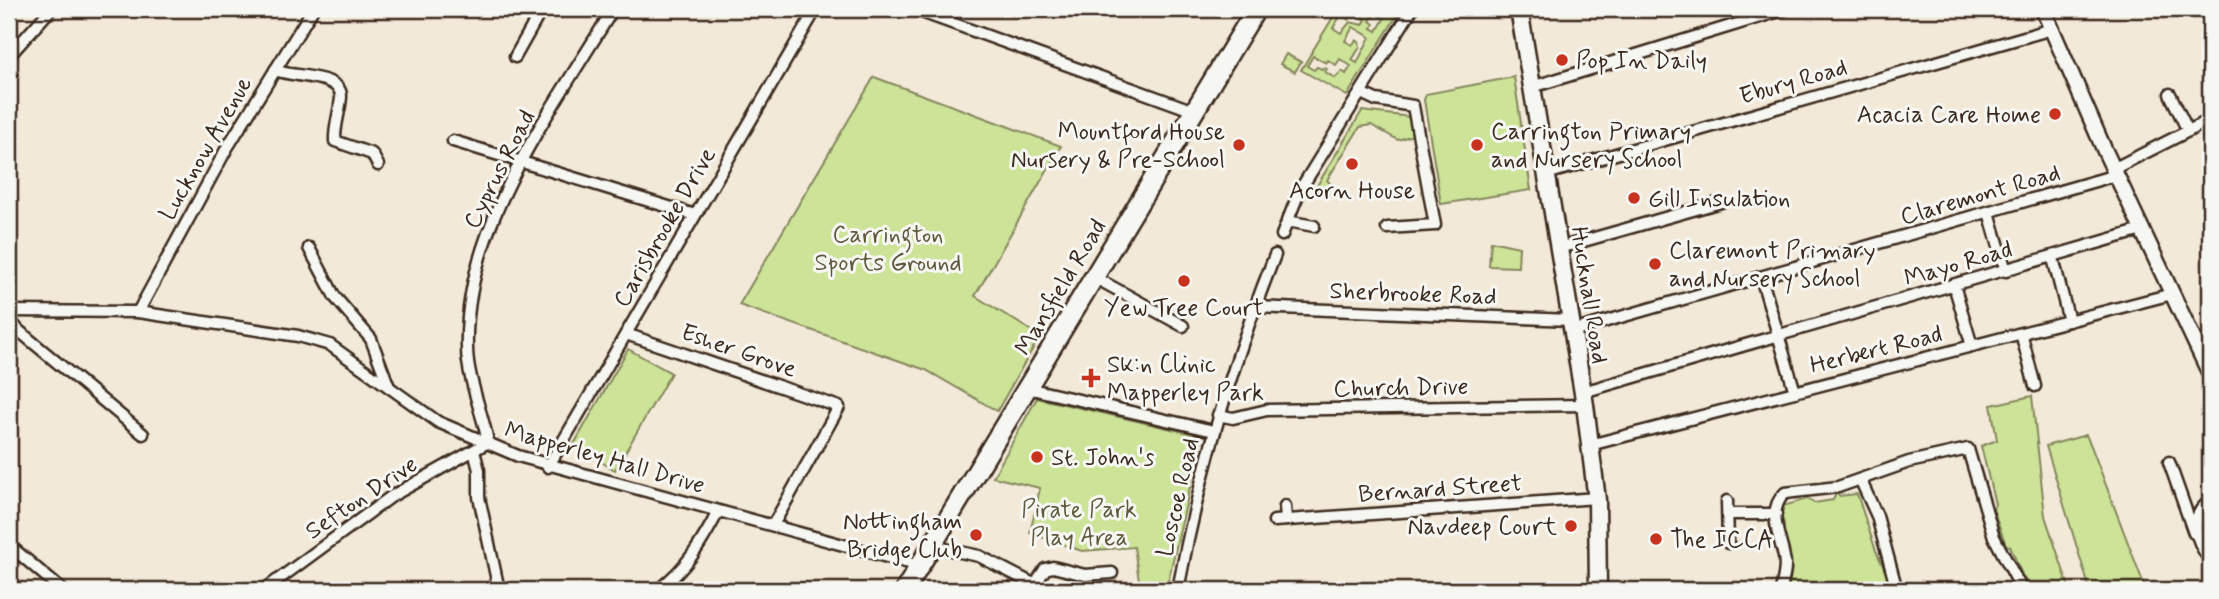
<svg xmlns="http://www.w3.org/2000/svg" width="2219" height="599" viewBox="0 0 2219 599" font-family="Mynerve,sans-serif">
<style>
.green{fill:#cce398;stroke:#84865b;stroke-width:2;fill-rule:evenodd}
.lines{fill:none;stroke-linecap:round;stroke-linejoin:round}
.street-casing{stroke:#3b2a1e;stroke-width:15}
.secondary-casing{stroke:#3b2a1e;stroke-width:19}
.primary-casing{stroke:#3b2a1e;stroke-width:21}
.highway-casing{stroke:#3b2a1e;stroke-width:23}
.street{stroke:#f6f6f2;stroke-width:10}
.secondary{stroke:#f6f6f2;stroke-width:14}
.primary{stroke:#f6f6f2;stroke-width:16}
.highway{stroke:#f6f6f2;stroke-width:18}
.poi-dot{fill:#c8321e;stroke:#f6f6f2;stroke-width:2.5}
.labels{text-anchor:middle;stroke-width:6;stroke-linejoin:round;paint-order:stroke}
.poi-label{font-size:24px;fill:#3b2a1e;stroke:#f6f6f2;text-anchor:start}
.street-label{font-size:24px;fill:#3b2a1e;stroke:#f6f6f2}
.park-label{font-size:24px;fill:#5f583c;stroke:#f6f6f2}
</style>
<rect width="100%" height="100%" fill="#f3e9d9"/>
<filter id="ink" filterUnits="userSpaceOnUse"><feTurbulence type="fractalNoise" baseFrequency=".0143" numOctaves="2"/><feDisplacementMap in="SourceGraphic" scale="14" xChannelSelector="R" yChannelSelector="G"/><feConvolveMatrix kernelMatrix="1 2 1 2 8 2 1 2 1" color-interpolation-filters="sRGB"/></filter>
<g filter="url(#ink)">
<g class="green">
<path d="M1338 9H1372L1375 13 1370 21 1374 24 1372 28 1377 31 1384 19 1379 15 1381 12 1401 9 1347 96 1301 70ZM1354 11 1366 19 1363 25 1350 22 1341 33 1333 28 1341 15 1349 20ZM1353 27 1370 37 1357 63 1352 60 1360 47 1359 42 1356 40 1352 45 1345 41ZM1313 56 1326 63 1328 60 1336 65 1340 59 1351 66 1346 74 1342 71 1335 78 1325 72 1327 69 1324 67 1322 69 1317 67 1314 70 1307 66Z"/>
<path d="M1286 54 1301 62 1295 72 1280 64Z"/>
<path d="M874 77 1061 146 975 296 1040 336 997 411 926 370 739 305Z"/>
<path d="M1514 77 1531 190 1441 204 1424 100 1426 94Z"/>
<path d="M1362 111 1410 117 1413 135 1398 140 1371 125 1360 127 1327 180C1338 190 1328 191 1347 194L1344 199 1315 189Z"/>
<path d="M1491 241 1519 247 1518 267 1489 266Z"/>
<path d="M628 349 671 373 615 470 573 446Z"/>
<path d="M2032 396 2045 516 2070 590H2032L2023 577 2010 546 2006 545 1993 509 1995 504 1981 446 1997 440 1991 405Z"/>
<path d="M1037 398 1202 436 1166 590 1140 587 1134 547 1082 551 1030 533 1040 488 993 477Z"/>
<path d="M2086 435 2091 446 2146 590H2090L2046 446Z"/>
<path d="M1837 492 1839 496 1857 494 1876 551 1894 590H1788L1790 567 1788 548 1783 547 1784 524 1780 512 1783 506 1807 499 1814 503 1833 500Z"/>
</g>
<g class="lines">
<g class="street-casing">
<g id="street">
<path d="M913 9 1194 111"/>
<path d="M9 56 51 9"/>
<path d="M515 57 542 9"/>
<path d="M275 70C294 78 342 74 341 97 340 112 334 127 335 141L372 154 378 165"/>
<path d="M1532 87 1786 9"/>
<path d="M1361 93 1376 100 1413 106 1435 225 1387 228"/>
<path d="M2170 94 2188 131"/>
<path d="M2204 123 2210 136"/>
<path d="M453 141 695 215"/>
<path d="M2113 169 2210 120"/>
<path d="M1546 174 2052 29"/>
<path d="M1989 212 2006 271"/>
<path d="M1287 221 1314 226"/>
<path d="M1282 235 1300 190 1412 9"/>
<path d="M309 248 335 297 371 339 389 387"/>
<path d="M1559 248 1721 202"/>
<path d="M2053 258 2069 321"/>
<path d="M1094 277 1183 326"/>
<path d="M1761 277 1795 392"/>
<path d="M1954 285 1972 346"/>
<path d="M1254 307 1570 320"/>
<path d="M9 311 138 312 298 336 330 345 438 422 518 456 920 566"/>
<path d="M11 311V321L18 330 143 434"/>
<path d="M138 312 227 148 313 9"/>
<path d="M1572 331 2116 175"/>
<path d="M2021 333 2035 386"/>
<path d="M626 334 839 407 773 525"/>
<path d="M1027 388 1214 431"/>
<path d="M1583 392 2142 230"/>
<path d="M1218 415 1233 418 1267 410 1585 405"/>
<path d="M1590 445 2172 294"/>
<path d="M474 451 479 470V497L499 590"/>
<path d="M2169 462 2194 533"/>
<path d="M548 467 816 9"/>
<path d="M1861 481 1877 516 1895 583 1901 590"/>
<path d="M1727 501 1728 543"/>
<path d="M2210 501C2186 519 2197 541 2210 561"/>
<path d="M1285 506 1286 520"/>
<path d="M1728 514H1776"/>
<path d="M1274 521 1597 498"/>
<path d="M9 545 62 590"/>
<path d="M932 546 979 556 1045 590"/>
<path d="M1035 585 1045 569 1053 567 1085 575 1112 573"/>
<path d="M264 590 392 496 485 444 487 437C481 410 467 375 467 348 463 226 553 109 613 9"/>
<path d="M658 590C687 568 701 544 718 512"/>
<path d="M1178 590C1199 475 1232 363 1275 255"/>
<path d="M1781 590C1783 579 1787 568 1784 557 1780 536 1766 510 1785 493L1838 487 1909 462 1968 449 1994 537 2022 590"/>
</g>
</g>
<g class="secondary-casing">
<path id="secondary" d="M2043 9 2104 149 2210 374"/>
</g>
<g class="primary-casing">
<path id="primary" d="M1519 9 1585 405 1597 500 1598 590"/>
</g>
<g class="highway-casing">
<path id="highway" d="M905 590 1256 9"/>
</g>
<use href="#street" class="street"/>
<use href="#secondary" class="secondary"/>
<use href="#primary" class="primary"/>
<use href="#highway" class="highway"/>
</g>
</g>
<g class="poi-dot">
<circle cx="1562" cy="60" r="7"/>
<circle cx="2055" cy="114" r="7"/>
<circle cx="1239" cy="145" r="7"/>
<circle cx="1477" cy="145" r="7"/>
<circle cx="1352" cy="164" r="7"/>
<circle cx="1634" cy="198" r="7"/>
<circle cx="1655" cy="264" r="7"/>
<circle cx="1184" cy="281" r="7"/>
<path d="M1087.5 367.5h7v7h7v7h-7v7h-7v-7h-7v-7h7z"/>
<circle cx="1037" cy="457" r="7"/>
<circle cx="1571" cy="526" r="7"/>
<circle cx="976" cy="535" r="7"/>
<circle cx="1656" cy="539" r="7"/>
</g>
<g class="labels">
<g class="poi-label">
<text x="1576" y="68">Pop In Daily</text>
<text x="2041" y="122" text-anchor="end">Acacia Care Home</text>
<text x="1225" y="139" text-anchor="end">Mountford House<tspan x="1225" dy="28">Nursery &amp; Pre-School</tspan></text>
<text x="1491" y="139">Carrington Primary<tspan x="1491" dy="28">and Nursery School</tspan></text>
<text x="1352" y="198" text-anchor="middle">Acorn House</text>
<text x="1648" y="206">Gill Insulation</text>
<text x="1669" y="258">Claremont Primary<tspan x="1669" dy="28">and Nursery School</tspan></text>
<text x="1184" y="315" text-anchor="middle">Yew Tree Court</text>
<text x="1107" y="372">Sk:n Clinic<tspan x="1107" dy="28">Mapperley Park</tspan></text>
<text x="1051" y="465">St. John's</text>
<text x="962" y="529" text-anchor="end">Nottingham<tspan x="962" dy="28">Bridge Club</tspan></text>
<text x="1557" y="534" text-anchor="end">Navdeep Court</text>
<text x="1670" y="547">The ICCA</text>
</g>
<g class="street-label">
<text transform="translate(1793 81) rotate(-16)" y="8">Ebury Road</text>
<text transform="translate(205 148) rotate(-60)" y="8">Lucknow Avenue</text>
<text transform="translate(499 169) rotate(-63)" y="8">Cyprus Road</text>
<text transform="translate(1980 194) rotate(-16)" y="8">Claremont Road</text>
<text transform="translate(664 227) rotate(-60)" y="8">Carisbrooke Drive</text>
<text transform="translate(1958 263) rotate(-16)" y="8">Mayo Road</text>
<text transform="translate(1060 287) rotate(-59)" y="8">Mansfield Road</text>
<text transform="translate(1413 293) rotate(2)" y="8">Sherbrooke Road</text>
<text transform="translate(1590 295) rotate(81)" y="8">Hucknall Road</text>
<text transform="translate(1876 349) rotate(-14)" y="8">Herbert Road</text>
<text transform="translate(739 350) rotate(19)" y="8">Esher Grove</text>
<text transform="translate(1401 387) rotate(-1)" y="8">Church Drive</text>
<text transform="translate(605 457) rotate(16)" y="8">Mapperley Hall Drive</text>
<text transform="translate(1440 488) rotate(-4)" y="8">Bernard Street</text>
<text transform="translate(361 497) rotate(-34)" y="8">Sefton Drive</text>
<text transform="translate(1177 497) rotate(-77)" y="8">Loscoe Road</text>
</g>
<g class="park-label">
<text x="888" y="242">Carrington<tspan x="888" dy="28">Sports Ground</tspan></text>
<text x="1079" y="517">Pirate Park<tspan x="1079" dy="28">Play Area</tspan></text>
</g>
</g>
<rect width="2219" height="599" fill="none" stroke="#f6f6f2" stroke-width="35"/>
<rect x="18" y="18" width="2184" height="564" fill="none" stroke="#3b2a1e" stroke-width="2.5" filter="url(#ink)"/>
</svg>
